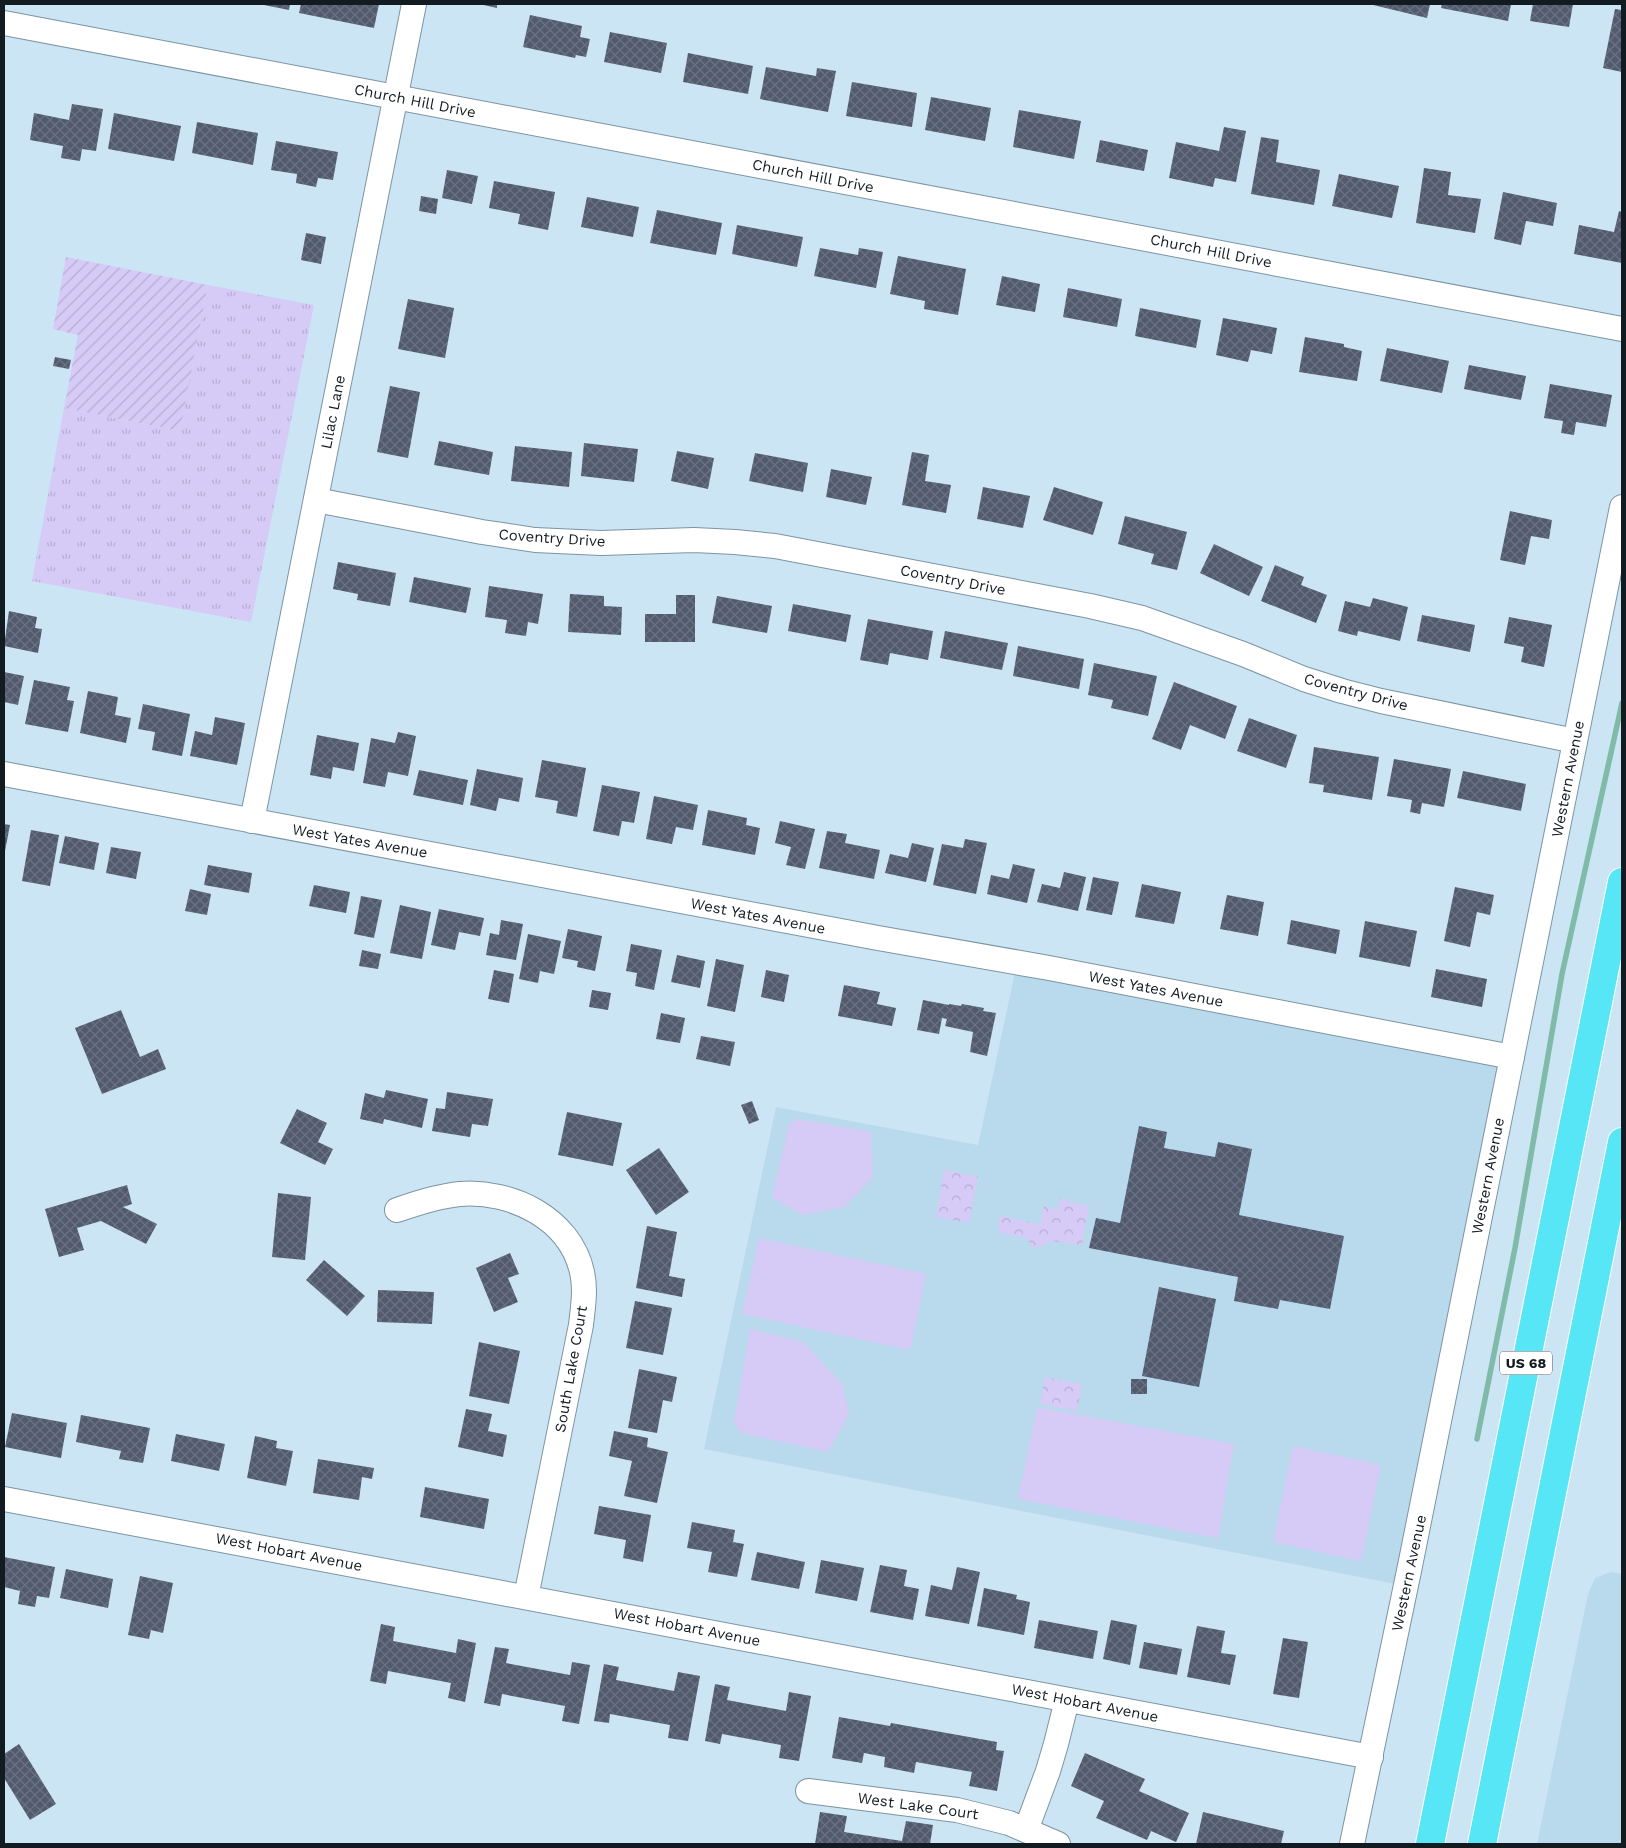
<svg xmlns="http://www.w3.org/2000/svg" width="1626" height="1848" viewBox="0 0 1626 1848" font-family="'Work Sans',sans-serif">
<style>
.built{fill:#b9d9ed}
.grass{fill:url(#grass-tufts)}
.park{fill:url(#park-crowns)}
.garden{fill:url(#garden-furrows)}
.pitch{fill:#d6caf7}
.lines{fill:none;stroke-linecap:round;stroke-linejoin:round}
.stream{stroke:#80baa9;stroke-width:5.5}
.building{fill:url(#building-cross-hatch)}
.minor-casing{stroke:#7c94a2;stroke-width:26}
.highway-casing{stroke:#fff;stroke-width:30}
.minor{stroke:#fff;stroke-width:24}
.highway{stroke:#57e6f5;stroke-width:28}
.labels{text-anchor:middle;stroke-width:5;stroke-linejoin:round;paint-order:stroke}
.shield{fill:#fff;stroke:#595f63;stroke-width:1}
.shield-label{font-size:14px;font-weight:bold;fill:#121b20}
.street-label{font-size:15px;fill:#121b20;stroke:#fff}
</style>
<defs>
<pattern id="grass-tufts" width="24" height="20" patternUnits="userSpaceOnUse" patternTransform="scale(1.25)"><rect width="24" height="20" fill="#d6caf7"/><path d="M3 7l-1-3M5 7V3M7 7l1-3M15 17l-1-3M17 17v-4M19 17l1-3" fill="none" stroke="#b7add3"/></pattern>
<pattern id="park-crowns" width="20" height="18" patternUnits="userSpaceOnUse" patternTransform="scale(1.25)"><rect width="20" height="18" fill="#d6caf7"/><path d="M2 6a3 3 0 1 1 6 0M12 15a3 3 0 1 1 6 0" fill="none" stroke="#b7add3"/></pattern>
<pattern id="garden-furrows" width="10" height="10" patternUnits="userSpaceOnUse" patternTransform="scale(1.25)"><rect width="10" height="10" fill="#d6caf7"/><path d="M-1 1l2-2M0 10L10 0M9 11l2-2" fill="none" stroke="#b7add3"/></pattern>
<pattern id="building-cross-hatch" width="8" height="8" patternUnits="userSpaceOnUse" patternTransform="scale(1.25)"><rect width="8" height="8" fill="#515a6e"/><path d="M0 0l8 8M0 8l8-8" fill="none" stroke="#6b7282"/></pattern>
</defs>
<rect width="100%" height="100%" fill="#cce5f5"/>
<g class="built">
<path d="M1017 963 1512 1057 1406 1586 704 1449 776 1107 978 1145Z"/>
<path d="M1611 1572 1622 1574V1844H1537L1588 1594 1595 1578Z"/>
</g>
<path class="grass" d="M208 285 314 305 251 622 32 581 64 408 180 431Z"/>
<g class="park">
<path d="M944 1170 978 1176 969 1223 936 1217Z"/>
<path d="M1060 1199 1089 1206 1082 1245 1051 1241 1040 1247H1032L1027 1238 1001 1233 998 1228 1000 1216 1040 1224 1044 1206 1057 1210Z"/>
<path d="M1045 1377 1082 1384 1077 1411 1040 1404Z"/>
</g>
<path class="garden" d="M66 257 208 285 180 431 64 408 78 335 53 329Z"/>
<g class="pitch">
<path d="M798 1119 871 1132 873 1177 844 1207 803 1215 772 1198 789 1124Z"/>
<path d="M759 1238 926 1274 910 1350 742 1314Z"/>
<path d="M750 1329 803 1342 843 1385 849 1414 828 1452 741 1433 734 1422Z"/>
<path d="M1037 1407 1234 1444 1218 1538 1018 1499Z"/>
<path d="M1293 1446 1381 1465 1361 1561 1273 1542Z"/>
</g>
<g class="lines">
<path class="stream" d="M1477 1439 1515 1248 1562 974 1622 703"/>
</g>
<g class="building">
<path d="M259 4H290L289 10Z"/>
<path d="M301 4H379L374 28 299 13Z"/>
<path d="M479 4H497V8Z"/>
<path d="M1369 4H1430L1427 18Z"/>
<path d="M1442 4H1511L1508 21 1441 8Z"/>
<path d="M1533 4H1573L1569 27 1530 21Z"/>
<path d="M1615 9 1622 10V72L1603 68Z"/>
<path d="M530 15 582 26 580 37 590 39 586 57 576 55 575 58 523 47Z"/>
<path d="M610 32 667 43 661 73 604 62Z"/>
<path d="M688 53 753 66 748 94 683 82Z"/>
<path d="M766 67 816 76 817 68 836 71 828 112 760 99Z"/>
<path d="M852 82 917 93 912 127 846 116Z"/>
<path d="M931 97 991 108 985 141 925 130Z"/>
<path d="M72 104 103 109 96 151 82 149 80 161 61 158 63 146 30 140 34 113 69 120Z"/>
<path d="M1019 110 1081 121 1074 159 1013 147Z"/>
<path d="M114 113 181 126 174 161 108 149Z"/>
<path d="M197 122 258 133 253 165 192 153Z"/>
<path d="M1224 127 1246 131 1236 182 1215 178 1213 187 1169 178 1176 142 1219 151Z"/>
<path d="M1261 137 1279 140 1276 162 1320 170 1314 205 1251 194Z"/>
<path d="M1100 140 1148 150 1144 171 1096 162Z"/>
<path d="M276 141 338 152 333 180 318 178 316 187 296 183 297 174 271 170Z"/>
<path d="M1424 168 1451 172 1448 195 1481 199 1475 233 1416 223Z"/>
<path d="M447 170 478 176 472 204 442 198Z"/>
<path d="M1339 174 1399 186 1392 218 1332 206Z"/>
<path d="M494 181 555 192 548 230 518 224 520 214 489 208Z"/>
<path d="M1503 192 1557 203 1553 226 1526 221 1521 245 1494 239Z"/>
<path d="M421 196 438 199 436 214 419 211Z"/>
<path d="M587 197 639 207 633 237 581 227Z"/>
<path d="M657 210 722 223 716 255 650 243Z"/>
<path d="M1619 211 1622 212V263L1574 254 1579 225 1614 232Z"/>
<path d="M737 225 803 237 797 267 732 254Z"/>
<path d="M306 233 326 237 321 264 301 260Z"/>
<path d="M820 248 858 255 859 248 883 252 876 288 814 276Z"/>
<path d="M898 256 966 269 958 315 924 309 925 301 890 294Z"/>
<path d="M1002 276 1040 284 1035 312 996 305Z"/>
<path d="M1068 288 1122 299 1117 327 1063 317Z"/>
<path d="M408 299 454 308 445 358 398 349Z"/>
<path d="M1140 308 1201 320 1196 348 1135 336Z"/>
<path d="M1223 318 1277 328 1272 354 1251 350 1248 362 1216 355Z"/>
<path d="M1305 337 1344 344V347L1362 351 1357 381 1299 372Z"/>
<path d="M1387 348 1449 361 1442 393 1380 381Z"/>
<path d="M55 357 71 360 69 369 53 366Z"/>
<path d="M1469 365 1526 376 1521 400 1464 389Z"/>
<path d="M1550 384 1612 395 1606 427 1576 422 1574 435 1561 433 1563 421 1544 418Z"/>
<path d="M390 386 420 392 408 458 377 452Z"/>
<path d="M439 441 493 452 489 475 434 465Z"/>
<path d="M584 443 638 449 634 482 581 476Z"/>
<path d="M515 446 572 452 569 487 511 481Z"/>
<path d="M677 451 714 458 708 489 671 481Z"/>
<path d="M912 452 929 455 925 481 951 485 946 513 902 505Z"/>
<path d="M755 453 808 463 803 492 749 481Z"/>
<path d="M831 469 872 477 866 505 826 497Z"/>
<path d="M983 487 1030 496 1023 528 977 519Z"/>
<path d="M1054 487 1103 502 1093 535 1043 520Z"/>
<path d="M1510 511 1552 520 1549 539 1531 536 1525 565 1500 560Z"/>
<path d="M1125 516 1187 532 1177 570 1151 564 1154 554 1118 544Z"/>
<path d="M1214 544 1263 567 1249 596 1200 573Z"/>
<path d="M338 562 396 573 390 606 357 600 358 594 333 589Z"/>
<path d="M1275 565 1304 577 1301 585 1327 595 1316 623 1261 601Z"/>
<path d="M414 577 471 588 466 613 409 602Z"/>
<path d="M489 586 543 594 538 624 528 622 526 636 505 633 507 620 485 617Z"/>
<path d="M570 594 604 596V606L622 607 621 635 568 632Z"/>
<path d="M676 595H695V642H645V614H676Z"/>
<path d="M717 596 772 606 767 633 712 623Z"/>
<path d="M1373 598 1408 607 1400 641 1358 631 1357 636 1338 631 1345 601 1370 607Z"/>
<path d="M793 604 851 615 846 642 788 631Z"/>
<path d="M9 611 37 617 35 628 42 629 38 653 4 646Z"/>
<path d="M1422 615 1475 625 1470 652 1417 641Z"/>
<path d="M1509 617 1552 625 1544 667 1521 662 1524 647 1504 643Z"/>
<path d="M868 619 933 631 928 660 890 653 888 665 860 660Z"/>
<path d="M945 631 1008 643 1002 670 940 658Z"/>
<path d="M1018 646 1084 659 1079 689 1013 676Z"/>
<path d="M1094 663 1157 676 1148 716 1111 708 1113 700 1088 695Z"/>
<path d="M4 672 24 676 18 705 4 702Z"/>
<path d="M34 680 70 687 67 700 74 701 68 732 25 724Z"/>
<path d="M1174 682 1237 706 1225 739 1190 725 1181 750 1152 739Z"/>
<path d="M88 691 118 697 115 715 131 718 126 743 80 733Z"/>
<path d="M143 704 190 714 182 756 152 750 155 732 138 729Z"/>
<path d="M215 717 245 723 237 765 190 756 195 731 212 735Z"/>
<path d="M1249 718 1297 735 1286 768 1237 751Z"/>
<path d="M398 732 416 736 408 776 388 772 385 787 363 783 371 738 395 743Z"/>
<path d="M317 735 359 743 354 771 333 767 331 779 310 775Z"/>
<path d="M1314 747 1379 757 1372 800 1323 792 1324 785 1309 783Z"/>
<path d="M1394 759 1451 769 1444 807 1422 803 1420 814 1410 812 1412 800 1387 796Z"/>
<path d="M542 760 586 768 577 817 556 813 558 801 535 797Z"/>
<path d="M477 769 523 778 519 802 499 798 496 811 470 805Z"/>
<path d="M419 770 468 780 463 805 413 795Z"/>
<path d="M1463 771 1526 784 1521 811 1457 798Z"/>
<path d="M602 785 640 792 634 823 622 821 619 836 593 831Z"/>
<path d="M654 796 698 805 693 830 676 827 672 844 646 839Z"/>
<path d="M708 810 747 818 746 825 760 828 755 855 702 845Z"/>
<path d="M780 821 815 829 805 869 786 865 791 847 775 843Z"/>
<path d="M4 824 10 825 5 851H4Z"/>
<path d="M31 830 59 835 50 886 22 881Z"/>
<path d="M827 831 847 834 845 843 880 850 874 879 819 868Z"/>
<path d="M65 836 99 843 94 870 59 863Z"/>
<path d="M965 839 987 843 976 894 933 885 942 844 963 848Z"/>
<path d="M912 843 934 848 926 882 885 873 890 854 908 858Z"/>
<path d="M111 847 141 852 136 879 106 873Z"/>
<path d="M1013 864 1035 869 1027 903 987 894 991 875 1009 879Z"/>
<path d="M208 865 252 873 249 893 204 885Z"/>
<path d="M1064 872 1086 877 1078 911 1037 902 1042 884 1060 888Z"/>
<path d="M1093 877 1119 882 1112 915 1086 910Z"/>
<path d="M1142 884 1181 892 1174 924 1135 917Z"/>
<path d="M314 885 350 892 346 913 309 906Z"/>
<path d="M1455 887 1494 895 1490 915 1477 912 1470 947 1444 941Z"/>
<path d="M190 889 211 894 207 915 185 911Z"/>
<path d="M1227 895 1264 902 1258 936 1220 929Z"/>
<path d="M361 896 382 900 374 938 354 934Z"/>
<path d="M400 905 431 912 422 959 390 953Z"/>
<path d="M439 909 484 918 480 936 459 932 455 950 431 945Z"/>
<path d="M501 920 523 924 516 960 486 955 490 933 499 935Z"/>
<path d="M1291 920 1340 930 1336 954 1287 944Z"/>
<path d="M1365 921 1417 931 1410 967 1359 957Z"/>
<path d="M568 929 602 936 595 971 577 967 578 961 562 958Z"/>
<path d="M528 934 561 941 554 974 540 971 538 983 519 979Z"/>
<path d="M631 944 662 950 654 990 635 986 637 973 626 971Z"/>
<path d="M362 950 381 954 378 969 359 966Z"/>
<path d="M677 955 705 961 700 988 671 982Z"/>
<path d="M716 959 744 965 735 1012 707 1006Z"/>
<path d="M1436 969 1487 979 1482 1007 1431 997Z"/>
<path d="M494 970 514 974 509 1003 488 999Z"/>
<path d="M766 970 789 975 784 1002 761 997Z"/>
<path d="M844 985 880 992 877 1004 896 1008 892 1026 838 1016Z"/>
<path d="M592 990 611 993 608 1010 589 1007Z"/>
<path d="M923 1000 949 1005V1004L961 1006 962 1004 984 1008 983 1011 996 1013 987 1056 970 1052 973 1032 945 1026 947 1019 942 1018 939 1034 917 1030Z"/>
<path d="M121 1010 140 1057 158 1049 166 1069 102 1094 75 1028Z"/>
<path d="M661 1013 685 1018 680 1043 656 1039Z"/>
<path d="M701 1036 735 1042 730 1066 696 1059Z"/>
<path d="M386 1090 428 1099 422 1128 384 1119 383 1124 360 1119 365 1093 384 1098Z"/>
<path d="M447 1092 493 1099 488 1126 472 1124 470 1137 432 1131 436 1108 445 1109Z"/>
<path d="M752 1101 759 1120 749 1124 741 1105Z"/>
<path d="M297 1109 327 1123 318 1142 333 1149 325 1165 280 1143Z"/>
<path d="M567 1112 622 1123 613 1166 558 1155Z"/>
<path d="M1139 1126 1167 1132 1164 1148 1215 1157 1218 1142 1252 1149 1239 1215 1344 1236 1330 1309 1280 1300 1278 1309 1234 1301 1238 1277 1089 1248 1096 1218 1120 1223Z"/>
<path d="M659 1148 689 1192 656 1215 626 1170Z"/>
<path d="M127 1185 132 1204 123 1207 157 1224 146 1244 101 1221 77 1228 84 1250 59 1257 45 1209Z"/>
<path d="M278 1193 311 1197 305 1260 272 1257Z"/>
<path d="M647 1226 677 1232 669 1276 685 1279 682 1297 636 1288Z"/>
<path d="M510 1253 519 1274 508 1278 518 1302 494 1312 476 1268Z"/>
<path d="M324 1260 365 1296 347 1316 306 1280Z"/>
<path d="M1159 1287 1216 1299 1199 1387 1142 1376Z"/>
<path d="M378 1290 434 1292 432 1324 377 1322Z"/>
<path d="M635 1301 672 1308 663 1355 626 1348Z"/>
<path d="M479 1342 520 1351 509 1404 469 1396Z"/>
<path d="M639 1369 677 1377 672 1402 663 1400 657 1433 628 1428Z"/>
<rect x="1131" y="1379" width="16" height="15"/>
<path d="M466 1409 492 1414 488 1431 507 1435 503 1457 458 1447Z"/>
<path d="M12 1413 67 1423 61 1458 5 1447Z"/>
<path d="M81 1415 150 1428 143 1463 119 1459 121 1451 76 1442Z"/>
<path d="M614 1431 648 1438 647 1447 668 1452 657 1503 624 1496 632 1461 609 1456Z"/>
<path d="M176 1434 225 1444 219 1471 171 1461Z"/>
<path d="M255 1436 277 1441 276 1448 293 1451 286 1486 247 1478Z"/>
<path d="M318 1459 374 1468 372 1479 362 1477 359 1500 313 1493Z"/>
<path d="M425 1487 489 1499 484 1529 420 1517Z"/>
<path d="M599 1506 651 1515 643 1562 623 1558 626 1540 594 1534Z"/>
<path d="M692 1522 735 1530 733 1542 744 1544 737 1577 708 1572 712 1552 687 1548Z"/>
<path d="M757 1552 805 1562 799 1589 751 1580Z"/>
<path d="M4 1557 55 1567 49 1598 37 1596 35 1607 18 1604 20 1591 4 1587Z"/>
<path d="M821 1560 864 1568 857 1601 815 1593Z"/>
<path d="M880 1565 907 1570 904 1586 919 1589 913 1620 870 1612Z"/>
<path d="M957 1567 980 1572 969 1624 925 1616 931 1585 952 1590Z"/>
<path d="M66 1569 113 1579 108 1608 60 1598Z"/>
<path d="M140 1576 173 1583 163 1633 151 1630 149 1639 128 1635Z"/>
<path d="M984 1588 1017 1595 1016 1599 1030 1602 1024 1635 977 1626Z"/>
<path d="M1039 1620 1098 1631 1093 1659 1034 1648Z"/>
<path d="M1111 1620 1137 1625 1130 1665 1103 1659Z"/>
<path d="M381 1624 395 1627 393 1641 456 1653 458 1639 476 1643 465 1702 448 1698 451 1683 388 1671 386 1684 370 1681Z"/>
<path d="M1197 1626 1225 1631 1221 1653 1236 1655 1230 1685 1187 1677Z"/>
<path d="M1283 1638 1308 1642 1299 1698 1273 1694Z"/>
<path d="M1144 1642 1182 1649 1177 1675 1139 1668Z"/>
<path d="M495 1647 509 1649 506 1663 570 1675 572 1662 590 1665 579 1724 562 1721 565 1706 502 1694 500 1706 484 1703Z"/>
<path d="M604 1664 619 1667 616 1680 674 1691 678 1672 700 1676 688 1741 668 1738 670 1725 610 1714 609 1723 594 1721Z"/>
<path d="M715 1684 730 1687 727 1700 786 1711 789 1692 811 1696 799 1761 779 1758 781 1745 722 1734 720 1744 705 1741Z"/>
<path d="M839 1717 890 1726 891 1723 997 1742 996 1750 1004 1751 997 1791 969 1786 972 1772 916 1762 914 1773 884 1767 885 1757 864 1753 862 1763 832 1758Z"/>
<path d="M19 1744 56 1804 30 1820 4 1778V1754Z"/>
<path d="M1085 1753 1145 1779 1139 1791 1189 1813 1176 1842 1151 1831 1147 1840 1096 1818 1104 1801 1071 1786Z"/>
<path d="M820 1812 847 1816 844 1832 902 1841 906 1821 933 1825 930 1844H815Z"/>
<path d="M1203 1812 1284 1831 1281 1844H1196Z"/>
</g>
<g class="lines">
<g class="minor-casing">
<g id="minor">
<path d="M4 23 1622 329"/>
<path d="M316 500 482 532 535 540 601 543 694 540 735 542 775 546 1090 606 1142 618 1243 654 1304 679 1342 691 1381 701 1575 741"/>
<path d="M4 774 878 938 1049 968 1512 1057"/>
<path d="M252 821 414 4"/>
<path d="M397 1210C417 1203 438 1196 460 1194 511 1190 570 1218 582 1272 586 1289 583 1307 581 1325L526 1597"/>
<path d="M4 1499 1371 1757"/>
<path d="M808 1791 957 1810 1009 1823 1058 1844"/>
<path d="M1026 1830 1048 1771 1056 1744 1067 1700"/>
<path d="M1352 1844 1410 1566 1622 507"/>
</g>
</g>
<g class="highway-casing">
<g id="highway">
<path d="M1430 1844 1622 882"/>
<path d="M1482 1844 1622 1142"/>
</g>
</g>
<use href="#minor" class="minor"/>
<use href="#highway" class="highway"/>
</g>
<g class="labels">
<rect class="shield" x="1500" y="1351.5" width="52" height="23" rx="4"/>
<g class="shield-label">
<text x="1526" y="1368">US 68</text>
</g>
<g class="street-label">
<text transform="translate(415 101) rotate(11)" y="5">Church Hill Drive</text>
<text transform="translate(813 176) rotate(11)" y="5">Church Hill Drive</text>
<text transform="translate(1211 251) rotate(11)" y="5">Church Hill Drive</text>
<text transform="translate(333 412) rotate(-79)" y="5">Lilac Lane</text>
<text transform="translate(552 538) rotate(4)" y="5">Coventry Drive</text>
<text transform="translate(953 580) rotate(11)" y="5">Coventry Drive</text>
<text transform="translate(1356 692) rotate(15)" y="5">Coventry Drive</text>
<text transform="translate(1568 779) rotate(-79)" y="5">Western Avenue</text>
<text transform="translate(360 841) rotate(10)" y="5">West Yates Avenue</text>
<text transform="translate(758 916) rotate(11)" y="5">West Yates Avenue</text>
<text transform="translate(1156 989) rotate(11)" y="5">West Yates Avenue</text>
<text transform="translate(1488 1176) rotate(-79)" y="5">Western Avenue</text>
<text transform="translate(571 1369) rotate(-80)" y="5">South Lake Court</text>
<text transform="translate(289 1552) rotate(11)" y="5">West Hobart Avenue</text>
<text transform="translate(1409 1573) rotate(-78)" y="5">Western Avenue</text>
<text transform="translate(687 1627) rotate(11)" y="5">West Hobart Avenue</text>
<text transform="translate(1085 1703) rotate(11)" y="5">West Hobart Avenue</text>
<text transform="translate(918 1806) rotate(8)" y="5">West Lake Court</text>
</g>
</g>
<rect width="1626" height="1848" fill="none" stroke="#121b20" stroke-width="10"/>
</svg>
